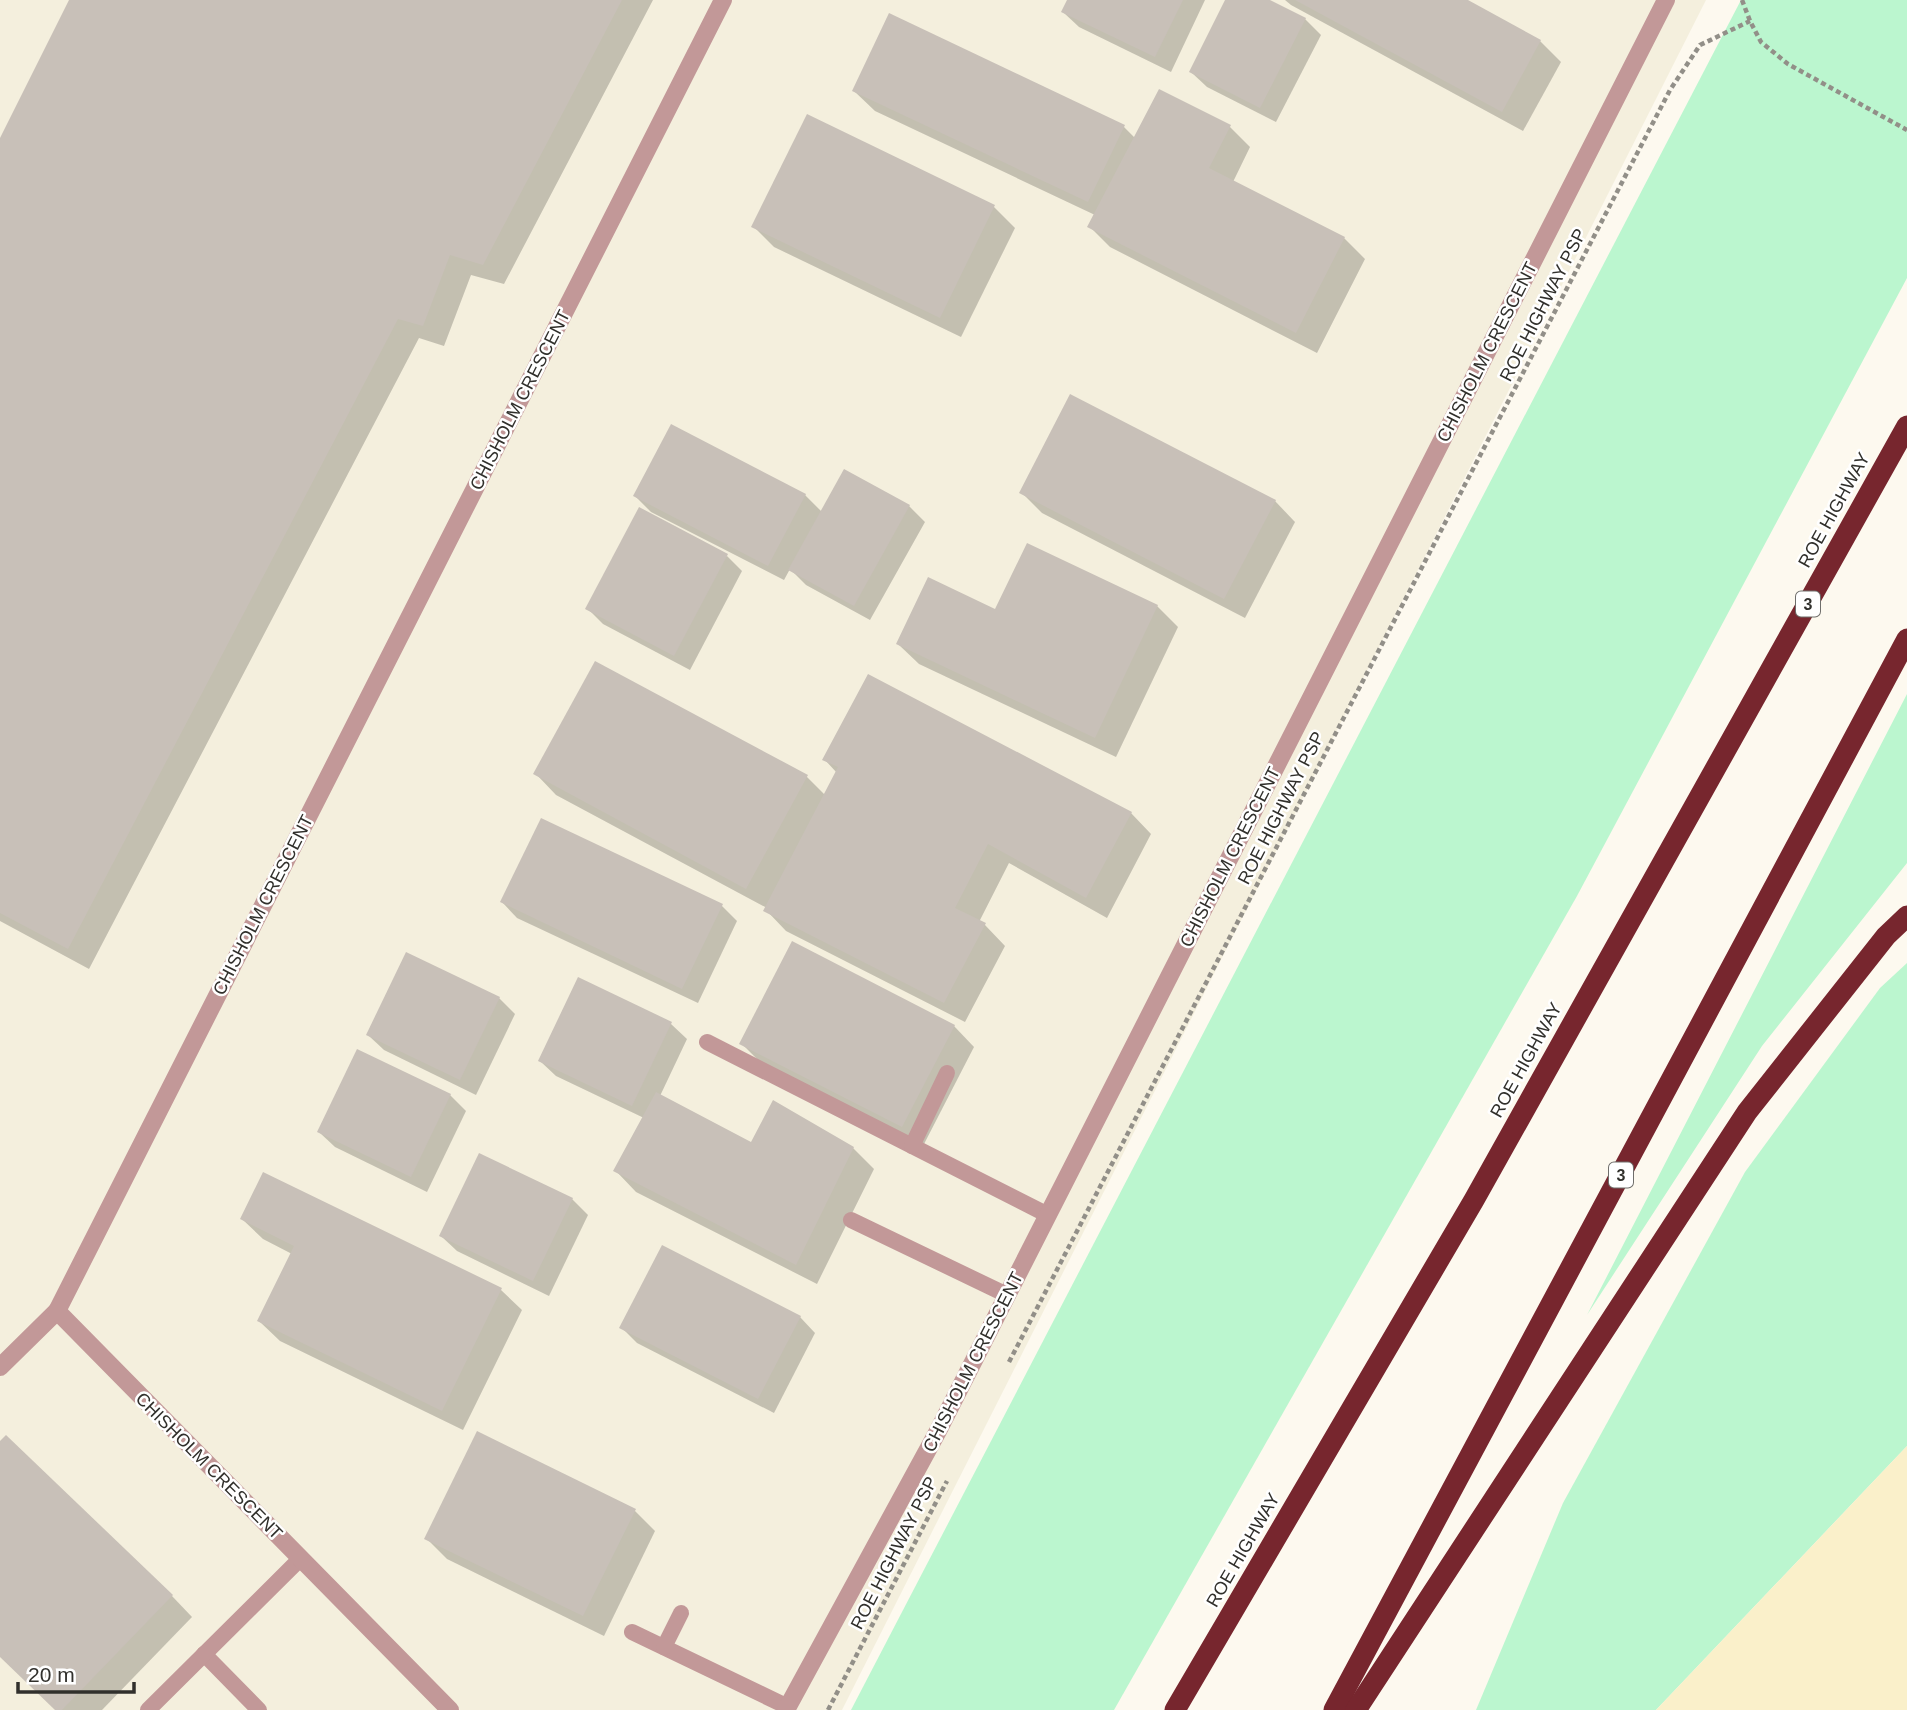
<svg xmlns="http://www.w3.org/2000/svg" width="1907" height="1710" viewBox="0 0 1907 1710" font-family="Arial,sans-serif">
<style>
.built{fill:#f4efdd}
.green{fill:#bbf6cf}
.sand{fill:#faf0ca}
.shadow{fill:#0003}
.building{fill:#c8c0b8}
.lines{fill:none;stroke-linecap:round;stroke-linejoin:round}
.path{stroke:#928f88;stroke-width:4.5;stroke-dasharray:5 3.5;stroke-linecap:butt}
.lane{stroke:#c29898;stroke-width:16}
.street{stroke:#c29898;stroke-width:18}
.highway{stroke:#77262e;stroke-width:21}
.labels{text-anchor:middle;stroke-width:5;stroke-linejoin:round;paint-order:stroke}
.shield{fill:#fff;stroke:#6f6e6b;stroke-width:2}
.shield-label{font-size:16px;font-weight:bold;fill:#31302c}
.street-label{font-size:18px;fill:#31302c;stroke:#fff}
</style>
<rect width="100%" height="100%" fill="#fdf9ef"/>
<path class="built" d="M0 0H1706L842 1710H0Z"/>
<g class="green">
<path d="M1741 0H1907V278L1577 896 1114 1710H851Z"/>
<path d="M1907 694V863L1762 1046 1587 1315Z"/>
<path d="M1907 963V1446L1656 1710H1476L1563 1503 1745 1172 1880 988Z"/>
</g>
<path class="sand" d="M1907 1446V1710H1656Z"/>
<g class="shadow">
<path d="M71 0H653L504 284 471 275 444 346 419 338 89 969 0 921V142Z"/>
<path d="M1069 0H1205L1171 72 1079 27 1063 12Z"/>
<path d="M1227 0H1267L1305 19 1321 35 1276 122 1207 87 1191 72Z"/>
<path d="M1285 0H1464L1540 41 1561 62 1523 131 1291 5Z"/>
<path d="M854 91 1124 127 1135 138 1230 127 1250 147 1233 182 1344 238 1365 259 1317 353 1110 247 1089 226 1095 215 875 111Z"/>
<path d="M807 116 994 207 1015 228 961 337 774 247 753 226Z"/>
<path d="M1022 493 1275 501 1295 522 1245 618 1042 513Z"/>
<path d="M805 495 822 512 909 506 925 522 870 620 806 585 790 569 784 580 651 512 635 496Z"/>
<path d="M727 556 742 571 690 670 603 624 587 608Z"/>
<path d="M1157 606 1178 627 1116 757 919 664 898 644 996 611Z"/>
<path d="M825 760 1131 813 1151 834 1107 918 1009 863 979 922 985 925 1005 946 965 1022 786 931 766 910 767 908 556 795 536 774 807 777 825 795 837 773Z"/>
<path d="M502 902 722 906 737 921 698 1003 517 918Z"/>
<path d="M579 980 671 1024 687 1039 660 1096 751 1144 853 1148 874 1169 817 1284 636 1192 616 1171 644 1118 556 1076 540 1061Z"/>
<path d="M499 998 515 1014 476 1095 384 1050 368 1035Z"/>
<path d="M954 1026 974 1047 923 1146 762 1064 741 1043Z"/>
<path d="M450 1095 466 1111 427 1192 335 1147 319 1132Z"/>
<path d="M264 1174 501 1290 522 1310 463 1430 280 1341 259 1321 292 1254 263 1239 242 1219Z"/>
<path d="M572 1199 588 1215 549 1296 457 1251 441 1236Z"/>
<path d="M800 1317 815 1333 774 1413 637 1343 622 1328Z"/>
<path d="M0 1443 172 1596 192 1617 102 1710H57L0 1655Z"/>
<path d="M635 1511 655 1531 604 1636 447 1559 426 1538Z"/>
</g>
<g class="building">
<path d="M69 0H622L483 265 450 255 423 326 398 319 68 949 0 913V138Z"/>
<path d="M1067 0H1183L1155 57 1061 12Z"/>
<path d="M1225 0H1270L1306 18 1260 108 1189 72Z"/>
<path d="M1295 0H1468L1541 40 1502 112Z"/>
<path d="M889 13 1125 125 1088 202 852 91Z"/>
<path d="M1159 89 1231 125 1209 168 1345 237 1296 333 1087 227Z"/>
<path d="M807 114 995 205 940 318 751 227Z"/>
<path d="M1070 394 1276 500 1224 599 1019 493Z"/>
<path d="M671 424 806 494 768 566 633 496Z"/>
<path d="M844 469 910 505 854 606 788 570Z"/>
<path d="M639 507 728 554 674 656 585 609Z"/>
<path d="M1027 543 1158 605 1095 738 896 644 928 577 995 609Z"/>
<path d="M595 661 808 775 746 889 533 774Z"/>
<path d="M868 674 1132 812 1086 898 988 844 955 908 986 923 944 1003 763 911 838 767 822 760Z"/>
<path d="M541 818 723 904 682 989 500 902Z"/>
<path d="M792 941 955 1025 902 1127 739 1044Z"/>
<path d="M406 952 500 997 460 1080 366 1035Z"/>
<path d="M578 977 672 1022 632 1106 538 1061Z"/>
<path d="M357 1049 451 1094 411 1177 317 1132Z"/>
<path d="M656 1092 751 1142 773 1100 854 1147 796 1265 613 1171Z"/>
<path d="M479 1153 573 1198 533 1281 439 1236Z"/>
<path d="M263 1172 502 1288 442 1411 257 1321 294 1246 240 1219Z"/>
<path d="M662 1245 801 1316 758 1399 619 1328Z"/>
<path d="M477 1431 636 1509 583 1616 424 1539Z"/>
<path d="M6 1435 173 1595 62 1710H55L0 1657V1441Z"/>
</g>
<g class="lines">
<g class="path">
<path d="M1742 0 1750 21 1761 42 1788 64 1907 130"/>
<path d="M1009 1362 1670 90 1700 45 1750 21"/>
<path d="M828 1710 947 1481"/>
</g>
<g class="lane">
<path d="M707 1042 1048 1215"/>
<path d="M912 1146 947 1073"/>
<path d="M851 1220 1007 1295"/>
<path d="M632 1632 788 1707"/>
<path d="M664 1647 681 1613"/>
<path d="M204 1654 259 1710"/>
<path d="M148 1710 300 1559"/>
</g>
<g class="street">
<path d="M0 1367 57 1311"/>
<path d="M450 1710 57 1311 723 0"/>
<path d="M786 1710 938 1431 1666 0"/>
</g>
<g class="highway">
<path d="M1175 1710 1474 1200 1907 426"/>
<path d="M1334 1710 1907 639"/>
<path d="M1356 1710 1747 1112 1886 936 1907 916"/>
</g>
</g>
<g class="labels">
<g class="shield">
<rect x="1796" y="591.5" width="24" height="25" rx="5"/>
<rect x="1609" y="1162.5" width="24" height="25" rx="5"/>
</g>
<g class="shield-label">
<text x="1808" y="610">3</text>
<text x="1621" y="1181">3</text>
</g>
<g class="street-label">
<text transform="translate(1543 305) rotate(-63)" y="6">ROE HIGHWAY PSP</text>
<text transform="translate(1487 352) rotate(-63)" y="6">CHISHOLM CRESCENT</text>
<text transform="translate(520 400) rotate(-63)" y="6">CHISHOLM CRESCENT</text>
<text transform="translate(1834 510) rotate(-61)" y="6">ROE HIGHWAY</text>
<text transform="translate(1281 808) rotate(-63)" y="6">ROE HIGHWAY PSP</text>
<text transform="translate(1230 857) rotate(-63)" y="6">CHISHOLM CRESCENT</text>
<text transform="translate(263 905) rotate(-63)" y="6">CHISHOLM CRESCENT</text>
<text transform="translate(1526 1060) rotate(-61)" y="6">ROE HIGHWAY</text>
<text transform="translate(973 1362) rotate(-63)" y="6">CHISHOLM CRESCENT</text>
<text transform="translate(209 1466) rotate(45)" y="6">CHISHOLM CRESCENT</text>
<text transform="translate(1243 1550) rotate(-60)" y="6">ROE HIGHWAY</text>
<text transform="translate(894 1553) rotate(-63)" y="6">ROE HIGHWAY PSP</text>
</g>
</g>
<path d="M18 1682v10h116v-10" fill="none" stroke="#31302c" stroke-width="3.5"/>
<text x="28" y="1682" font-size="21" fill="#31302c" stroke="#ffffff" stroke-width="5" paint-order="stroke">20 m</text>
</svg>
